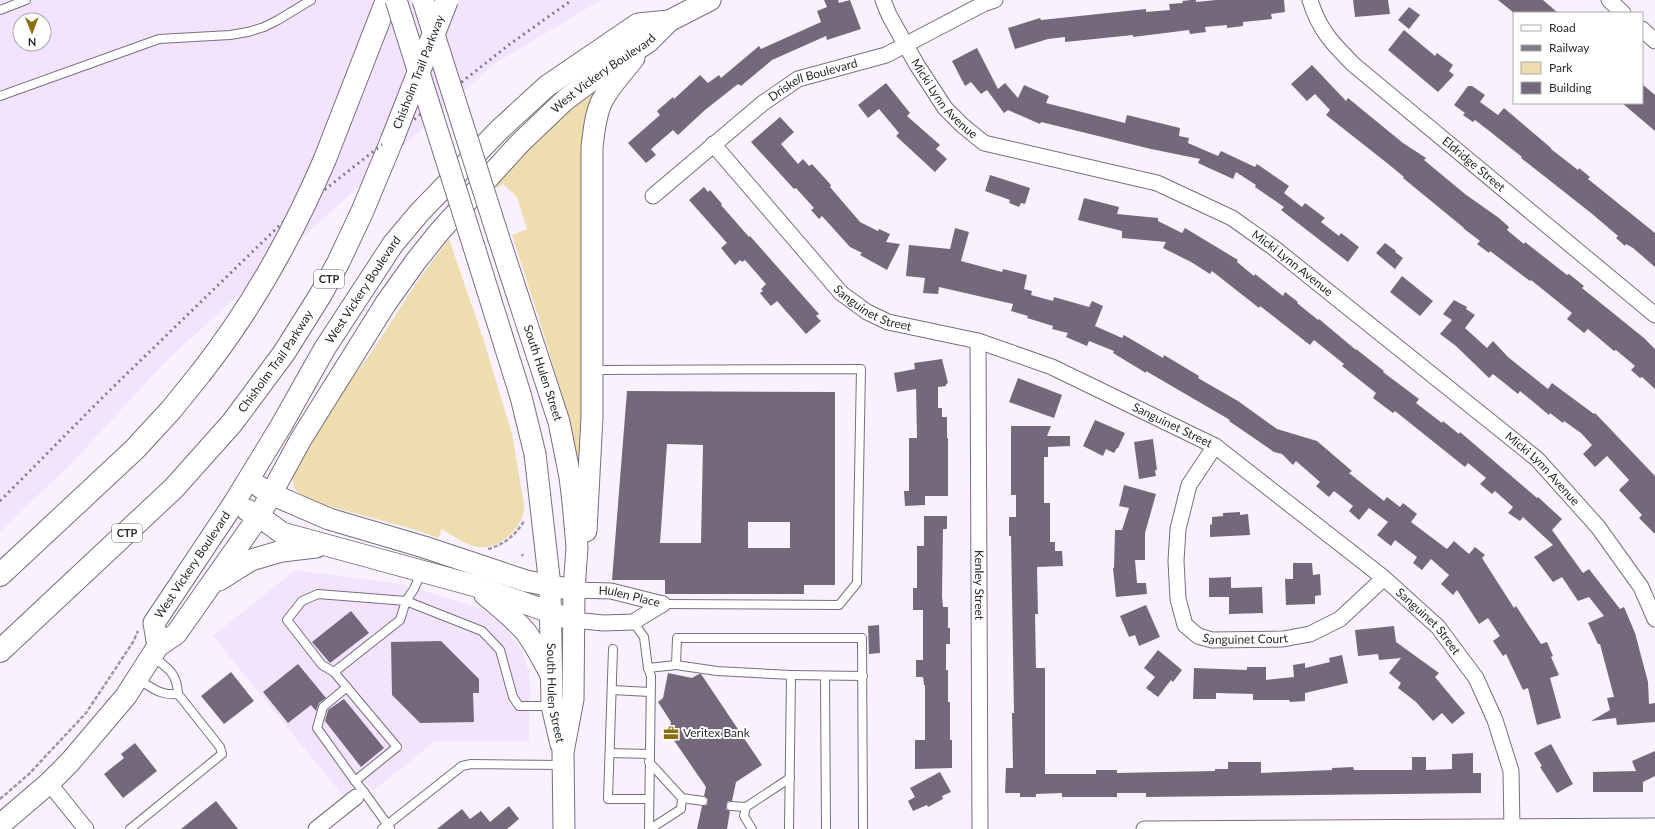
<svg xmlns="http://www.w3.org/2000/svg" width="1655" height="829" viewBox="0 0 1655 829" font-family="Lato,sans-serif">
<style>
.built{fill:#f3e3fe;fill-rule:evenodd}
.green{fill:#eeddae}
.building{fill:#74697a;fill-rule:evenodd}
.lines{fill:none;stroke-linecap:round;stroke-linejoin:round}
.service-casing{stroke:#786e7f;stroke-width:10}
.minor-casing{stroke:#786e7f;stroke-width:17}
.secondary-casing{stroke:#786e7f;stroke-width:23}
.motorway-casing{stroke:#786e7f;stroke-width:24}
.path{stroke:#9d97a1;stroke-width:2.5;stroke-dasharray:4 2;stroke-linecap:butt}
.service{stroke:#fff;stroke-width:8}
.minor{stroke:#fff;stroke-width:15}
.secondary{stroke:#fff;stroke-width:21}
.motorway{stroke:#fff;stroke-width:22}
.rail{stroke:#807b84;stroke-width:3;stroke-dasharray:2 4;stroke-linecap:butt}
.secondary-bridge-casing{stroke:#786e7f;stroke-width:23;stroke-linecap:butt}
.motorway-bridge-casing{stroke:#786e7f;stroke-width:24;stroke-linecap:butt}
.secondary-bridge{stroke:#fff;stroke-width:21}
.motorway-bridge{stroke:#fff;stroke-width:22}
.labels{text-anchor:middle;stroke-width:4;stroke-linejoin:round;paint-order:stroke}
.shield{fill:#fff;stroke:#6b686d;stroke-width:1}
.shield-label{font-size:11px;font-weight:bold;fill:#2c282f}
.street-label{font-size:12px;fill:#2c282f;stroke:#fff}
.poi-label{font-size:12px;fill:#2c282f;stroke:#fff;text-anchor:start}
</style>
<rect width="100%" height="100%" fill="#f9f2fe"/>
<g class="built">
<path d="M0 0H601L494 64 168 359 69 466 0 531ZM20 20H44V44H20Z"/>
<path d="M295 570 401 584 464 603 483 610 496 619 509 633 522 651 529 672 530 690 529 741H435L373 791 363 780 343 796 213 636Z"/>
</g>
<g class="green">
<path d="M599 85C587 108 583 122 582 149L584 463 577 462C562 385 536 310 512 235L527 229 517 197 503 184 497 188 495 183 559 116Z"/>
<path d="M449 239 484 341 512 434 524 504C526 526 500 550 478 547 465 545 453 536 442 529L438 538C407 526 375 519 343 510 330 506 312 504 302 496 293 490 292 481 292 471L328 410 371 353 417 282Z"/>
</g>
<g class="building">
<path d="M824 0H838L839 3 850 0 861 29 827 40 826 36 772 60 741 86 738 84 705 110 678 135 673 130 651 149 656 155 646 163 628 143 660 115 657 111 673 97 674 99 700 75 708 83 719 75 721 78 759 46 761 49 821 22 817 11 827 7Z"/>
<path d="M1191 0H1196V2L1216 0H1284L1285 12 1271 14 1272 19 1243 22V26L1227 28V25L1205 27 1206 32 1190 34 1189 30 1133 37V35L1065 42V37L1048 39 1015 49 1008 28 1040 18 1041 20 1146 9V12L1170 10 1169 4 1183 3 1182 1Z"/>
<path d="M1353 0H1388L1390 14 1355 17Z"/>
<path d="M1498 0H1543L1558 13H1514Z"/>
<path d="M1409 7 1420 15 1409 29 1398 20Z"/>
<path d="M1404 30 1435 56 1437 53 1453 65 1449 71 1454 75 1438 92 1388 50Z"/>
<path d="M977 48 998 89 1005 83 1018 98 1024 85 1049 96 1046 103 1125 123 1127 115 1180 128 1179 136 1189 138 1188 143 1218 156 1221 151 1255 167 1257 164 1289 186 1284 193 1302 207 1305 203 1325 218 1321 222 1339 236 1341 233 1359 247 1348 262 1281 210 1284 207 1255 187 1256 185 1236 172 1233 179 1198 163 1200 159 1151 149 1041 122 1040 124 1008 110 1004 113 987 90 981 94 971 82 965 86 952 61Z"/>
<path d="M1312 65 1346 101 1348 98 1403 143 1426 158 1424 160 1465 194 1499 218 1509 227 1507 230 1524 244 1525 242 1567 275 1569 274 1584 286 1582 288 1644 338 1655 349V389L1642 377 1640 378 1631 370 1635 366 1616 350 1614 351 1588 329 1584 333 1567 319 1572 313 1531 280 1530 281 1490 251 1489 253 1477 244 1480 241 1463 228H1464L1403 178 1404 177 1387 163 1326 115 1330 110 1315 94 1307 101 1291 84Z"/>
<path d="M886 83 910 113 907 116 940 145 936 149 947 159 935 172 896 136 899 133 879 109 868 118 858 105Z"/>
<path d="M1642 84 1655 95V131L1622 103H1642Z"/>
<path d="M1468 86H1472L1485 95 1480 102 1498 115 1504 108 1551 148V149L1578 170 1579 168 1590 177 1588 179 1655 233V267L1633 248 1626 244 1625 246 1616 238 1618 236 1591 213 1521 158 1522 157 1488 130 1475 120 1473 122 1463 115 1465 113 1454 105Z"/>
<path d="M780 117 794 132 781 144 798 164 803 159 809 166 812 164 831 185 830 187 860 222 878 231 879 229 890 234 886 242 900 244 887 270 860 255 862 253 850 247 822 216 819 219 811 210 814 208 796 188 794 189 751 142Z"/>
<path d="M990 175 1030 188 1025 204 1021 203 1019 207 1009 203 1010 200 985 191Z"/>
<path d="M704 187 708 192 710 190 722 204 721 205 749 237 750 236 819 314 816 316 821 321 806 334 777 301 771 306 764 298 760 293 763 291 761 289 766 284 745 260 742 262 740 260 735 265 721 248 727 243 689 200Z"/>
<path d="M1084 198 1119 207 1117 214 1158 218V221L1182 233 1185 228 1238 260 1237 262 1254 276 1255 274 1283 296 1285 292 1298 302 1297 303 1318 320 1319 319 1356 350V349L1384 371 1383 372 1419 399 1416 403 1442 423 1443 421 1459 434 1460 432 1537 498 1538 497 1562 519 1552 530 1583 573 1589 569 1620 609 1624 607 1635 633 1648 682 1649 704 1655 703V722L1617 725 1616 718 1591 721 1610 710 1607 698 1614 697 1600 644H1598L1588 623 1604 616 1589 597 1578 601 1562 577 1553 582 1534 557 1553 545 1523 517 1520 521 1508 513 1513 507 1495 491 1492 494 1480 484 1486 478 1468 463 1465 467 1395 411 1393 413 1373 398 1376 393 1342 366 1344 364 1314 340 1310 345 1260 306 1259 308 1212 271 1210 274 1191 262 1163 248 1166 242 1122 238V231L1078 220Z"/>
<path d="M955 228 969 232 961 261 1002 272 1003 269 1027 275 1024 289 1032 291 1031 295 1053 301 1054 297 1089 307 1092 301 1103 306 1095 326 1122 338 1124 335 1163 358 1164 355 1199 376 1198 378 1238 401 1277 429 1317 441 1352 471 1349 473 1384 501 1387 497 1400 507 1403 503 1417 514 1411 522 1447 549 1454 541 1469 554 1475 547 1485 555 1482 558 1514 608 1516 606 1541 644 1547 642 1553 656 1551 657 1559 675 1550 678 1561 718 1537 725 1528 688 1523 690 1506 654 1503 656 1493 641 1500 636 1488 618 1479 624 1457 590 1453 595 1441 584 1449 575 1431 559 1422 570 1413 563 1417 557 1395 540 1391 546 1377 535 1388 522 1369 508 1359 520 1349 511 1353 506 1334 491 1329 497 1316 486 1320 482 1296 461 1293 465 1282 454 1274 452 1229 421 1230 420 1146 371V373L1113 353 1114 351 1089 341 1087 346 1066 337 1068 333 1052 329 1053 326 1027 318 1028 316 1011 311 1013 304 939 287 938 294 923 293 925 278 906 276 909 245 950 249Z"/>
<path d="M1385 243 1396 251 1395 252 1403 258 1395 269 1376 253Z"/>
<path d="M1402 276 1433 301 1420 316 1390 292Z"/>
<path d="M1454 300 1467 307 1466 309 1475 315 1465 328 1487 348 1493 341 1508 357 1548 389 1552 383 1594 414 1595 413 1655 476V534L1639 518 1642 515 1619 490 1629 480 1607 456 1595 467 1583 454 1592 445 1581 433 1564 421 1563 423 1550 413 1549 415 1520 391 1518 394 1493 374 1489 378 1456 346 1440 334 1452 320 1443 314Z"/>
<path d="M942 359 948 383 946 384V386L938 387V408H942V417H947V438H948V496H925V505L905 506 904 491H909V438H917L916 389 897 392 894 373 915 369 914 363Z"/>
<path d="M1018 378 1062 395 1054 418 1009 402Z"/>
<path d="M627 391 835 392V585H804V594H665V580H612ZM667 444 703 445 701 543H660ZM748 522H790V548H748Z"/>
<path d="M1095 420 1125 433 1118 448H1117L1114 453 1106 449 1103 456 1083 446Z"/>
<path d="M1011 426H1051L1047 436H1070V446L1048 447V457H1044V503H1050V542H1055V551H1062L1063 566 1037 567 1038 614H1035L1036 668H1045V774H1096V770H1117V773L1215 771V769H1228V762H1261V773L1332 770V768L1353 767 1354 770H1412V757H1426V770L1452 769V754L1473 753V773H1481V793L1146 797V793H1117V797H1062V793L1036 794V797H1020V793H1005L1006 768H1013L1012 713H1014L1011 536H1009V517H1016V495H1011Z"/>
<path d="M1153 439 1157 470H1155L1156 476 1139 479 1134 442Z"/>
<path d="M1124 485 1156 494 1145 533V560H1135L1137 583H1146L1147 594 1116 597 1113 568H1114L1115 530H1122L1129 508 1119 506Z"/>
<path d="M1240 512V515L1248 514 1250 535 1210 537V525L1212 524V517L1223 516V513Z"/>
<path d="M924 516H947V529H943L942 596 943 607H948V628H950V644H946V670H948V702H950V740H952V768L915 769V740H925V685H924L923 677H916V660H923V610H913V588H917V546H924Z"/>
<path d="M1293 563H1312L1313 575 1320 574 1321 595 1315 596V604L1286 605 1285 579H1293Z"/>
<path d="M1231 577V588L1262 587 1263 613 1229 614V597H1209V578Z"/>
<path d="M1146 605 1160 637 1139 646 1135 635 1129 637 1120 616Z"/>
<path d="M351 611 369 633 330 663 312 642Z"/>
<path d="M879 625 880 653 869 654 868 626Z"/>
<path d="M1394 626 1396 642 1439 673 1435 677 1465 713 1452 724 1442 713 1433 721 1416 702 1398 688 1401 683 1389 673 1401 658 1379 660 1378 654 1358 656 1355 630Z"/>
<path d="M441 641 479 679V693H473L474 722 420 723 392 695 391 642Z"/>
<path d="M1158 650 1182 670 1173 682 1171 680 1158 697 1146 688 1155 677 1144 668Z"/>
<path d="M1342 655 1348 683 1305 693V701L1290 702 1289 700H1253V694L1216 693V699H1193L1194 668 1247 670V667H1266V680L1294 677 1293 665 1305 663V668L1330 662 1329 658Z"/>
<path d="M298 664 326 698 319 703 316 711 311 705 288 723 263 692Z"/>
<path d="M231 672 254 701 224 724 201 696Z"/>
<path d="M668 673 692 678 699 674H701L762 765 736 782 732 801H728L726 805V809L730 811 727 829H697L702 806 707 805 708 799 704 796 706 787 669 733 671 722 658 702 663 698Z"/>
<path d="M344 699 384 748 361 767 325 721 328 710Z"/>
<path d="M135 743 157 771 123 798 104 774 124 758 121 754Z"/>
<path d="M1551 744 1573 784 1557 793 1540 767 1542 766 1534 753Z"/>
<path d="M1655 751V776L1643 782V792H1593V772L1636 771 1632 761Z"/>
<path d="M940 772 951 792 942 796 943 799 928 807 927 805 913 811 908 801 915 797 910 788Z"/>
<path d="M216 801 238 829H181Z"/>
<path d="M509 806 519 819 507 829H437L462 809 470 819 481 811 490 822Z"/>
</g>
<g class="lines">
<g class="service-casing">
<g id="service">
<path d="M0 10 26 0"/>
<path d="M0 96 159 39 230 35 248 32 264 27 278 20 311 0"/>
<path d="M593 370 861 369 857 583 839 605 663 604"/>
<path d="M633 622 644 637 648 668 651 676 649 829"/>
<path d="M613 649 608 799H649"/>
<path d="M648 668 676 665"/>
<path d="M334 672 322 665 287 620 302 601 318 594 406 601 482 631 500 650 513 697 519 706H551"/>
<path d="M791 675 863 676"/>
<path d="M825 676 826 829"/>
<path d="M138 679C152 688 161 696 178 694 177 672 167 668 152 656"/>
<path d="M347 687 323 707 317 728 355 781"/>
<path d="M612 690 650 692"/>
<path d="M610 753 649 754"/>
<path d="M649 762 682 798 681 809 650 829"/>
<path d="M364 792 390 828"/>
<path d="M356 797 364 792 355 781 397 747 334 672 400 620 406 601 414 589 422 571"/>
<path d="M682 798 703 801"/>
<path d="M731 806 746 807"/>
<path d="M130 829 222 754 220 747 178 694"/>
<path d="M382 829 462 766 471 764 563 765"/>
<path d="M752 829 744 816 746 807 790 778"/>
<path d="M789 829 791 675 717 671 676 665 677 638H862L863 829"/>
</g>
</g>
<g class="minor-casing">
<g id="minor">
<path id="s1" d="M883 0 889 15 917 65 945 108 962 125 984 143 1157 183 1232 218 1274 248 1537 459 1598 527 1641 587 1655 619"/>
<path id="s2" d="M1310 0C1319 30 1333 44 1354 65L1655 315"/>
<path d="M1609 0 1623 13"/>
<path d="M1642 29 1655 41"/>
<path id="s3" d="M713 144 841 293 867 312 888 322 978 341 1052 367 1215 446 1384 578 1438 627 1476 678 1495 720 1511 771 1512 829"/>
<path id="s4" d="M653 196 763 103 798 79 886 55 983 4 995 0"/>
<path id="s5" d="M978 341 980 829"/>
<path id="s6" d="M1215 446 1189 485 1178 529 1176 561 1178 599 1185 625 1198 636 1212 640 1283 639 1310 634 1340 619 1384 578"/>
<path id="s7" d="M574 590 611 591 663 604"/>
<path d="M574 620 603 623 633 622 663 604"/>
<path d="M49 783 86 829"/>
<path d="M316 829 356 797"/>
<path d="M1144 829 1655 826"/>
</g>
</g>
<g class="secondary-casing">
<g id="secondary">
<path id="s8" d="M499 239 559 422 570 477 573 502 577 547 574 590 573 699 563 752 564 829"/>
<path id="s9" d="M474 247 521 397 535 454 550 586 552 706 561 744"/>
<path d="M260 487 271 494 329 519 424 547 526 581 563 588"/>
<path d="M247 510 259 516 282 533 476 586 564 617"/>
<path d="M586 531 592 417V147C594 132 595 115 602 101 610 85 623 72 634 58"/>
<path d="M219 580 251 560 282 551 316 547"/>
<path d="M485 595C499 606 513 618 525 631 535 644 543 660 551 675"/>
<path id="s10" d="M158 646 154 623 234 503 281 426 325 348 393 244 419 213 499 130 547 86 638 24 669 21"/>
<path id="s11" d="M0 825 49 783 70 762 126 696 158 646 176 634 259 516 301 439 386 303 416 261 440 231 519 144 565 100 605 70 648 42 669 21 710 0"/>
</g>
</g>
<g class="motorway-casing">
<g id="motorway">
<path d="M325 159 387 0"/>
<path d="M0 575 134 450 171 410 200 374"/>
<path id="s12" d="M0 651 174 488 232 423 284 353 321 294 338 263 362 212 392 140"/>
</g>
</g>
<g class="path">
<path d="M488 549C503 545 516 535 524 521"/>
<path d="M522 554 523 556"/>
<path d="M0 799 29 774 86 713 133 642 138 631"/>
</g>
<use href="#service" class="service"/>
<use href="#minor" class="minor"/>
<use href="#secondary" class="secondary"/>
<use href="#motorway" class="motorway"/>
<path class="rail" d="M0 501 105 395 281 224 510 44 572 0"/>
<g class="secondary-bridge-casing">
<g id="secondary-bridge">
<path d="M396 0 474 247"/>
<path d="M423 0 499 239"/>
</g>
</g>
<g class="motorway-bridge-casing">
<g id="motorway-bridge">
<path id="s13" d="M392 140 447 0"/>
<path d="M200 374C252 308 292 236 325 159"/>
</g>
</g>
<use href="#secondary-bridge" class="secondary-bridge"/>
<use href="#motorway-bridge" class="motorway-bridge"/>
</g>
<defs>
<g id="office-bare" transform="scale(1.2)"><path d="M-6-3h4V-5.5h4V-3h4V5H-6ZM-1-4.5V-3h2v-1.5ZM-6 0V1H6V0Z" fill="#8a7011" stroke="#fff" stroke-width="2.5" paint-order="stroke"/></g>
</defs>
<g fill-rule="evenodd">
<use href="#office-bare" x="671" y="733"/>
</g>
<g class="labels">
<g class="shield">
<rect x="314" y="270" width="30" height="18" rx="3"/>
<rect x="112" y="524" width="30" height="18" rx="3"/>
</g>
<g class="shield-label">
<text x="329" y="283">CTP</text>
<text x="127" y="537">CTP</text>
</g>
<g class="street-label">
<text dy="4" stroke="none"><textPath href="#s13" startOffset="73">Chisholm Trail Parkway</textPath></text>
<text dy="4" stroke="none"><textPath href="#s11" startOffset="972">West Vickery Boulevard</textPath></text>
<text dy="4" stroke="none"><textPath href="#s4" startOffset="200">Driskell Boulevard</textPath></text>
<text dy="4" stroke="none"><textPath href="#s1" startOffset="117">Micki Lynn Avenue</textPath></text>
<text dy="4" stroke="none"><textPath href="#s2" startOffset="235">Eldridge Street</textPath></text>
<text dy="4" stroke="none"><textPath href="#s1" startOffset="513">Micki Lynn Avenue</textPath></text>
<text dy="4" stroke="none"><textPath href="#s10" startOffset="417">West Vickery Boulevard</textPath></text>
<text dy="4" stroke="none"><textPath href="#s3" startOffset="232">Sanguinet Street</textPath></text>
<text dy="4" stroke="none"><textPath href="#s12" startOffset="401">Chisholm Trail Parkway</textPath></text>
<text dy="4" stroke="none"><textPath href="#s8" startOffset="141">South Hulen Street</textPath></text>
<text dy="4" stroke="none"><textPath href="#s3" startOffset="556">Sanguinet Street</textPath></text>
<text dy="4" stroke="none"><textPath href="#s1" startOffset="837">Micki Lynn Avenue</textPath></text>
<text dy="4" stroke="none"><textPath href="#s10" startOffset="93">West Vickery Boulevard</textPath></text>
<text dy="4" stroke="none"><textPath href="#s5" startOffset="244">Kenley Street</textPath></text>
<text dy="4" stroke="none"><textPath href="#s7" startOffset="56">Hulen Place</textPath></text>
<text dy="4" stroke="none"><textPath href="#s3" startOffset="880">Sanguinet Street</textPath></text>
<text dy="4" stroke="none"><textPath href="#s6" startOffset="254">Sanguinet Court</textPath></text>
<text dy="4" stroke="none"><textPath href="#s9" startOffset="456">South Hulen Street</textPath></text>
</g>
<g class="poi-label">
<text x="683" y="737">Veritex Bank</text>
</g>
</g>
<rect x="1513" y="12" width="130" height="92" fill="#ffffff" stroke="#aba9ac"/>
<rect x="1521" y="25" width="20" height="6" fill="#ffffff" stroke="#aba9ac"/>
<text x="1549" y="32" font-size="12" fill="#2c282f">Road</text>
<rect x="1521" y="45" width="20" height="6" fill="#807b84" stroke="#aba9ac"/>
<text x="1549" y="52" font-size="12" fill="#2c282f">Railway</text>
<rect x="1521" y="62" width="20" height="12" fill="#eeddae" stroke="#aba9ac"/>
<text x="1549" y="72" font-size="12" fill="#2c282f">Park</text>
<rect x="1521" y="82" width="20" height="12" fill="#74697a" stroke="#aba9ac"/>
<text x="1549" y="92" font-size="12" fill="#2c282f">Building</text>
<g transform="translate(32 32) rotate(179)"><circle r="19" fill="#ffffff" stroke="#aba9ac"/>
<path d="M0-3L7 15L0 10L-7 15Z" fill="#8a7011"/>
<text y="-6" font-size="11" font-weight="bold" text-anchor="middle" fill="#2c282f">N</text>
</g>
</svg>
